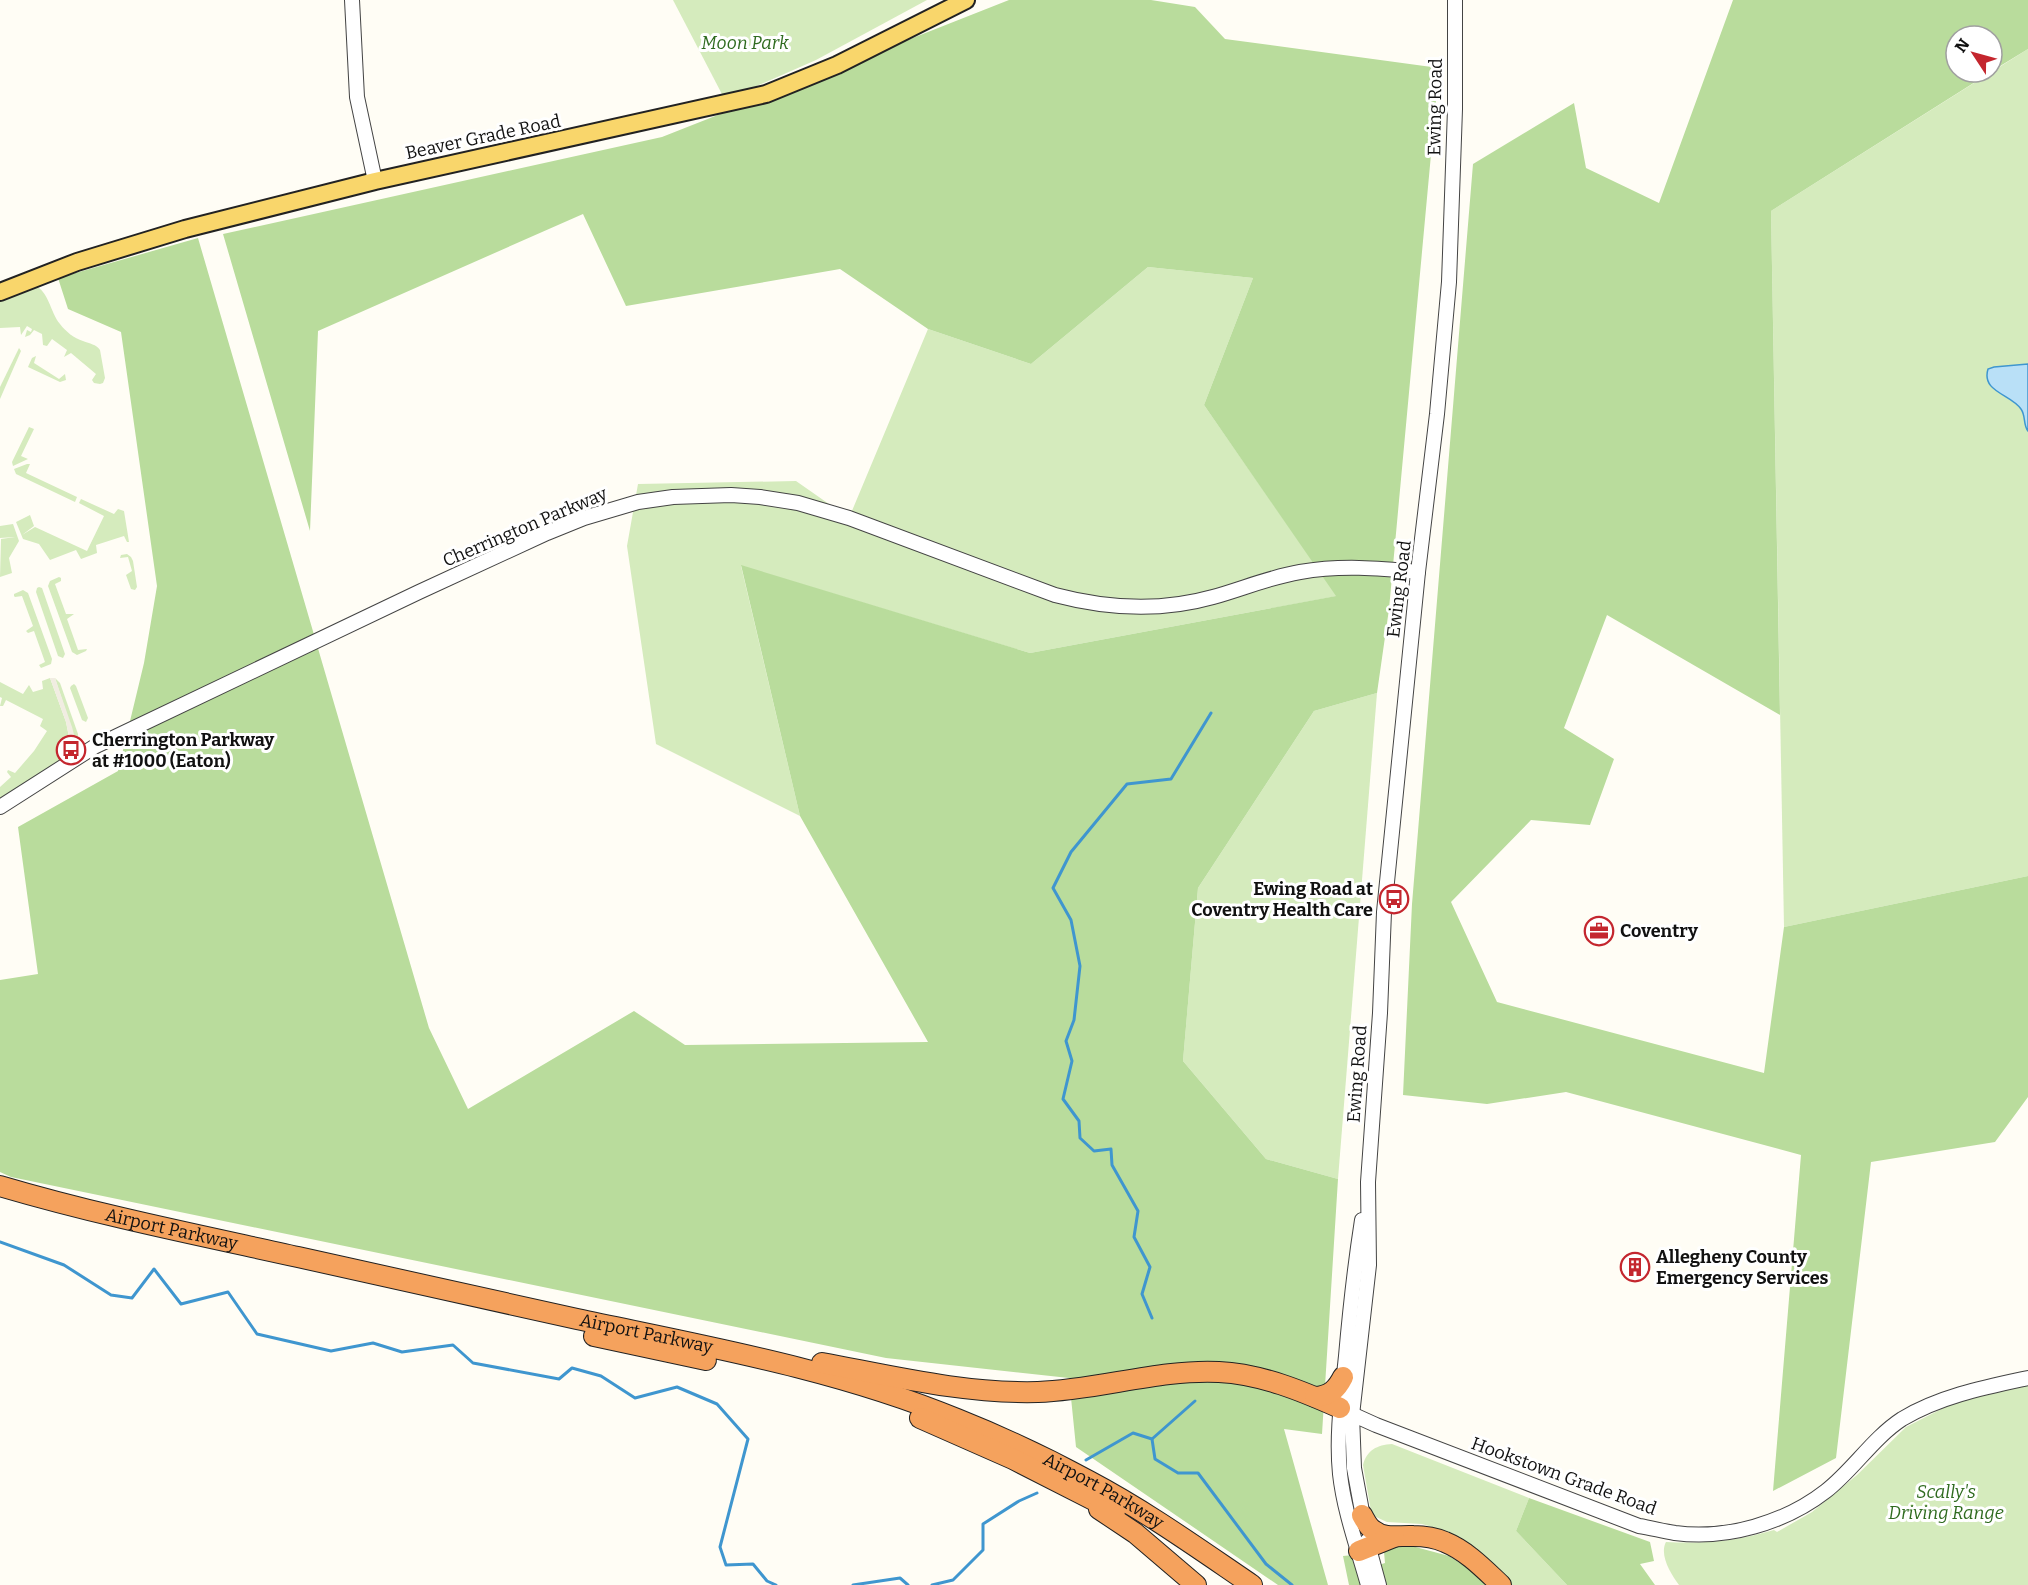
<svg xmlns="http://www.w3.org/2000/svg" width="2028" height="1585" viewBox="0 0 2028 1585" font-family="Bitter,serif">
<style>
.green{fill:#d5ebbd}
.forest{fill:#b9dc9c}
.plaza{fill:#f1ede2}
.water{fill:#b9e0f7;stroke:#3f96cf;stroke-width:1.5}
.lines{fill:none;stroke-linecap:round;stroke-linejoin:round}
.stream{stroke:#3f96cf;stroke-width:3}
.minor-casing{stroke:#444;stroke-width:16}
.major-casing{stroke:#222;stroke-width:20}
.highway-casing{stroke:#222;stroke-width:22}
.minor{stroke:#fff;stroke-width:14}
.major{stroke:#f9d66b;stroke-width:16}
.highway{stroke:#f5a25d;stroke-width:20}
.labels{text-anchor:middle;stroke-width:6;stroke-linejoin:round;paint-order:stroke}
.park-label{font-size:18px;font-style:italic;fill:#2f6b1f;stroke:#fff}
.street-label{font-size:18px;fill:#111;stroke:#fff}
.poi-label{font-size:18px;font-weight:bold;fill:#111;stroke:#fff;text-anchor:start}
</style>
<rect width="100%" height="100%" fill="#fffdf5"/>
<g class="green">
<path d="M673 0H927L816 60 725 100Z"/>
<path d="M2028 49V876L1784 927 1771 211Z"/>
<path d="M1148 267 1253 278 1204 405 1337 596 1030 653 741 566 800 816 656 744 627 546 638 484 796 481 849 518 928 329 1031 364Z"/>
<path d="M34 285C49 291 50 312 60 324 66 332 74 338 83 341 90 344 96 344 100 350L105 378 103 383 100 384 94 383 92 380 96 374 71 353 64 357 67 350 52 339 47 346 43 345 42 334 34 330 30 335 25 337 27 330 31 332 32 329 27 326 21 335 20 327 0 328V297Z"/>
<path d="M19 348 21 351 0 399V387Z"/>
<path d="M36 356 34 363 59 379 65 374 66 380 60 382 28 367 32 358Z"/>
<path d="M29 427 34 429 21 456 28 459 13 466 12 462Z"/>
<path d="M27 464H30L26 473 77 497 75 502 16 474 14 469Z"/>
<path d="M81 499 114 514 118 509 124 511 129 542H127L124 536 96 545 97 553 81 559 76 550 50 560 39 544 23 539 16 522 30 515 34 526 22 535 35 527 87 551 104 516 79 503Z"/>
<path d="M13 524 19 541 9 558 12 573 0 577 1 539 15 537 0 538V526Z"/>
<path d="M127 554 131 557 133 561 137 587 135 590 131 589 126 575 132 571 128 557 120 558 121 555Z"/>
<path d="M59 577 61 578V581L55 584 66 614H74L67 619 78 650 87 649 86 651 77 655 72 652 48 586 50 581Z"/>
<path d="M39 587 42 588 65 654 63 658 58 656 36 592 37 588Z"/>
<path d="M23 590 28 593 52 659 51 664 41 668 39 665 45 662 34 631 28 633 26 631 33 626 22 596 15 597 14 596V594Z"/>
<path d="M50 678 66 722 72 752 0 801V787L11 777 7 772 8 770 15 773 34 751 47 731 40 726 43 719 6 700 3 706H0L2 698 0 697V682L23 694 29 685 33 692 43 689 42 681Z"/>
<path d="M55 678 60 683 78 734 77 746Z"/>
<path d="M74 684 76 686 88 718 86 722 82 720 70 688 71 686Z"/>
<path d="M1377 693 1338 1179 1266 1159 1183 1061 1198 888 1314 711Z"/>
<path d="M2028 1383V1585H1679C1671 1574 1659 1555 1666 1542 1706 1544 1736 1541 1774 1530L1777 1532 1812 1512 1857 1475 1906 1427 1959 1400Z"/>
<path d="M1392 1444 1529 1498 1516 1531 1567 1585H1512L1471 1547 1446 1531 1422 1524 1387 1522 1376 1517 1371 1511 1363 1465C1367 1450 1377 1445 1392 1444Z"/>
</g>
<g class="forest">
<path d="M1009 0H1151L1195 7 1225 39 1439 68 1389 609 1377 693 1314 711 1198 888 1183 1061 1266 1159 1338 1179 1322 1434 1284 1429 1328 1585H1278L1076 1447 1069 1378 886 1358 11 1177 0 1172V980L38 974 18 827 118 771 144 663 157 586 121 332 68 309 58 278 198 238 429 1028 468 1109 634 1011 685 1045 928 1042 800 816 741 565 1030 653 1336 596 1204 405 1253 278 1148 267 1031 364 928 329 840 269 626 306 583 214 318 331 310 531 223 234 662 137Z"/>
<path d="M1733 0H2028V49L1992 71V36H1956V72H1991L1771 211 1780 715 1607 615 1564 728 1614 759 1590 825 1531 820 1451 902 1497 1002 1764 1073 1784 927 2028 876V1097L1995 1142 1871 1162 1836 1458 1773 1491 1801 1155 1566 1092 1487 1104 1403 1095 1412 904 1473 164 1574 103 1586 168 1659 203Z"/>
<path d="M1529 1498 1650 1542 1654 1561 1640 1564 1655 1585H1567L1516 1531Z"/>
<path d="M1408 1545 1449 1556 1474 1572 1489 1585H1349L1343 1556 1353 1555 1360 1571 1385 1563 1384 1552 1388 1548Z"/>
</g>
<path class="plaza" d="M50 678H55L72 727 77 746 72 752 66 722Z"/>
<path class="water" d="M2028 364V431C2023 425 2026 416 2021 409 2011 394 1981 392 1988 369L1994 367Z"/>
<g class="lines">
<g class="stream">
<path d="M0 1242 64 1265 111 1295 132 1298 154 1269 181 1304 228 1292 257 1334 331 1351 373 1343 402 1352 453 1345 473 1363 559 1379 572 1368 601 1376 635 1398 677 1387 717 1404 748 1439 720 1547 726 1565 753 1564 767 1581 776 1585"/>
<path d="M1152 1318 1142 1294 1150 1267 1134 1237 1138 1211 1112 1165 1111 1149 1094 1151 1080 1138 1079 1121 1063 1099 1072 1061 1066 1041 1074 1020 1080 966 1071 920 1053 888 1071 852 1127 784 1171 779 1211 713"/>
<path d="M1152 1439 1195 1401"/>
<path d="M1086 1460 1133 1433 1152 1439 1155 1459 1178 1473H1198L1266 1564 1292 1585"/>
<path d="M853 1585 900 1578 908 1585"/>
<path d="M932 1585 953 1580 983 1550V1524L1019 1501 1037 1493"/>
</g>
<g class="minor-casing">
<g id="minor">
<path d="M352 0 357 97 375 181"/>
<path d="M0 807 94 747 419 592 547 533 584 518 638 502 673 497 731 495 760 497 798 503 849 518 1055 595C1108 609 1160 612 1213 597 1242 589 1270 577 1300 572 1340 565 1378 568 1418 572"/>
<path d="M1362 1220C1355 1265 1350 1310 1346 1356 1342 1395 1336 1435 1340 1474 1344 1511 1358 1549 1368 1585"/>
<path d="M1345 1411 1376 1425 1639 1526C1651 1528 1663 1531 1675 1533 1726 1540 1785 1523 1826 1491 1853 1470 1873 1438 1902 1419 1940 1396 1986 1387 2028 1378"/>
<path d="M1364 1522 1354 1468 1352 1415 1369 1265 1368 1182 1380 1013 1384 912 1418 572 1437 414 1449 282 1455 109V0"/>
<path d="M1367 1541 1379 1585"/>
</g>
</g>
<g class="major-casing">
<path id="major" d="M0 292 77 262 185 229 375 181 766 94 837 65 966 0"/>
</g>
<g class="highway-casing">
<g id="highway">
<path id="s1" d="M0 1186C98 1215 198 1235 298 1257 391 1277 484 1299 577 1319 704 1346 836 1369 957 1419 1002 1437 1047 1458 1089 1481 1146 1511 1199 1549 1252 1585"/>
<path d="M594 1336 706 1360"/>
<path d="M822 1363C892 1376 965 1394 1038 1392 1098 1390 1160 1369 1219 1372 1261 1374 1302 1391 1340 1408"/>
<path d="M1315 1397C1330 1396 1337 1389 1343 1377"/>
<path d="M920 1418 1013 1459 1115 1511"/>
<path d="M1099 1509 1135 1533 1196 1585"/>
<path d="M1362 1515C1365 1520 1368 1527 1373 1530 1385 1540 1400 1535 1413 1536 1424 1536 1436 1538 1445 1542 1467 1551 1484 1569 1501 1585"/>
<path d="M1359 1551 1394 1537"/>
</g>
</g>
<use href="#minor" class="minor"/>
<use href="#major" class="major"/>
<use href="#highway" class="highway"/>
</g>
<defs>
<g id="bus-ring" transform="scale(1.5)"><circle r="9.5" fill="#fff" stroke="#c4262e" stroke-width="1.5"/><path d="M-5-6H5V4H4V6H2V4H-2V6H-4V4H-5ZM-3.5-4V0h7V-4ZM-3.5 1.2v1.5H-2V1.2ZM2 1.2v1.5H3.5V1.2Z" fill="#c4262e"/></g>
<g id="office-ring" transform="scale(1.5)"><circle r="9.5" fill="#fff" stroke="#c4262e" stroke-width="1.5"/><path d="M-6-3h4V-5.5h4V-3h4V5H-6ZM-1-4.5V-3h2v-1.5ZM-6 0V1H6V0Z" fill="#c4262e"/></g>
<g id="building-ring" transform="scale(1.5)"><circle r="9.5" fill="#fff" stroke="#c4262e" stroke-width="1.5"/><path d="M-4-6H4V6H1V3H-1V6H-4ZM-2.5-4.3h1.7v1.8h-1.7ZM.8-4.3h1.7v1.8H.8ZM-2.5-1h1.7V.8h-1.7ZM.8-1h1.7V.8H.8Z" fill="#c4262e"/></g>
</defs>
<g fill-rule="evenodd">
<use href="#bus-ring" x="71" y="750"/>
<use href="#bus-ring" x="1394" y="899"/>
<use href="#office-ring" x="1599" y="931"/>
<use href="#building-ring" x="1635" y="1267"/>
</g>
<g class="labels">
<g class="park-label">
<text x="745" y="49">Moon Park</text>
<text x="1946" y="1498">Scally's<tspan x="1946" dy="21">Driving Range</tspan></text>
</g>
<g class="street-label">
<text transform="translate(1435 107) rotate(-89)" y="6">Ewing Road</text>
<text transform="translate(483 137) rotate(-12)" y="6">Beaver Grade Road</text>
<text transform="translate(525 527) rotate(-23)" y="6">Cherrington Parkway</text>
<text transform="translate(1399 589) rotate(-83)" y="6">Ewing Road</text>
<text transform="translate(1357 1074) rotate(-86)" y="6">Ewing Road</text>
<text dy="6" stroke="none"><textPath href="#s1" startOffset="177">Airport Parkway</textPath></text>
<text dy="6" stroke="none"><textPath href="#s1" startOffset="663">Airport Parkway</textPath></text>
<text transform="translate(1564 1476) rotate(20)" y="6">Hookstown Grade Road</text>
<text dy="6" stroke="none"><textPath href="#s1" startOffset="1149">Airport Parkway</textPath></text>
</g>
<g class="poi-label">
<text x="92" y="746">Cherrington Parkway<tspan x="92" dy="21">at #1000 (Eaton)</tspan></text>
<text x="1373" y="895" text-anchor="end">Ewing Road at<tspan x="1373" dy="21">Coventry Health Care</tspan></text>
<text x="1620" y="937">Coventry</text>
<text x="1656" y="1263">Allegheny County<tspan x="1656" dy="21">Emergency Services</tspan></text>
</g>
</g>
<g transform="translate(1974 54) rotate(306)"><circle r="28" fill="#ffffff" stroke="#a0a0a0" stroke-width="1.5"/>
<path d="M0-4.5L10 22L0 15L-10 22Z" fill="#c4262e"/>
<text y="-9" font-size="16" font-weight="bold" text-anchor="middle" fill="#111111">N</text>
</g>
</svg>
